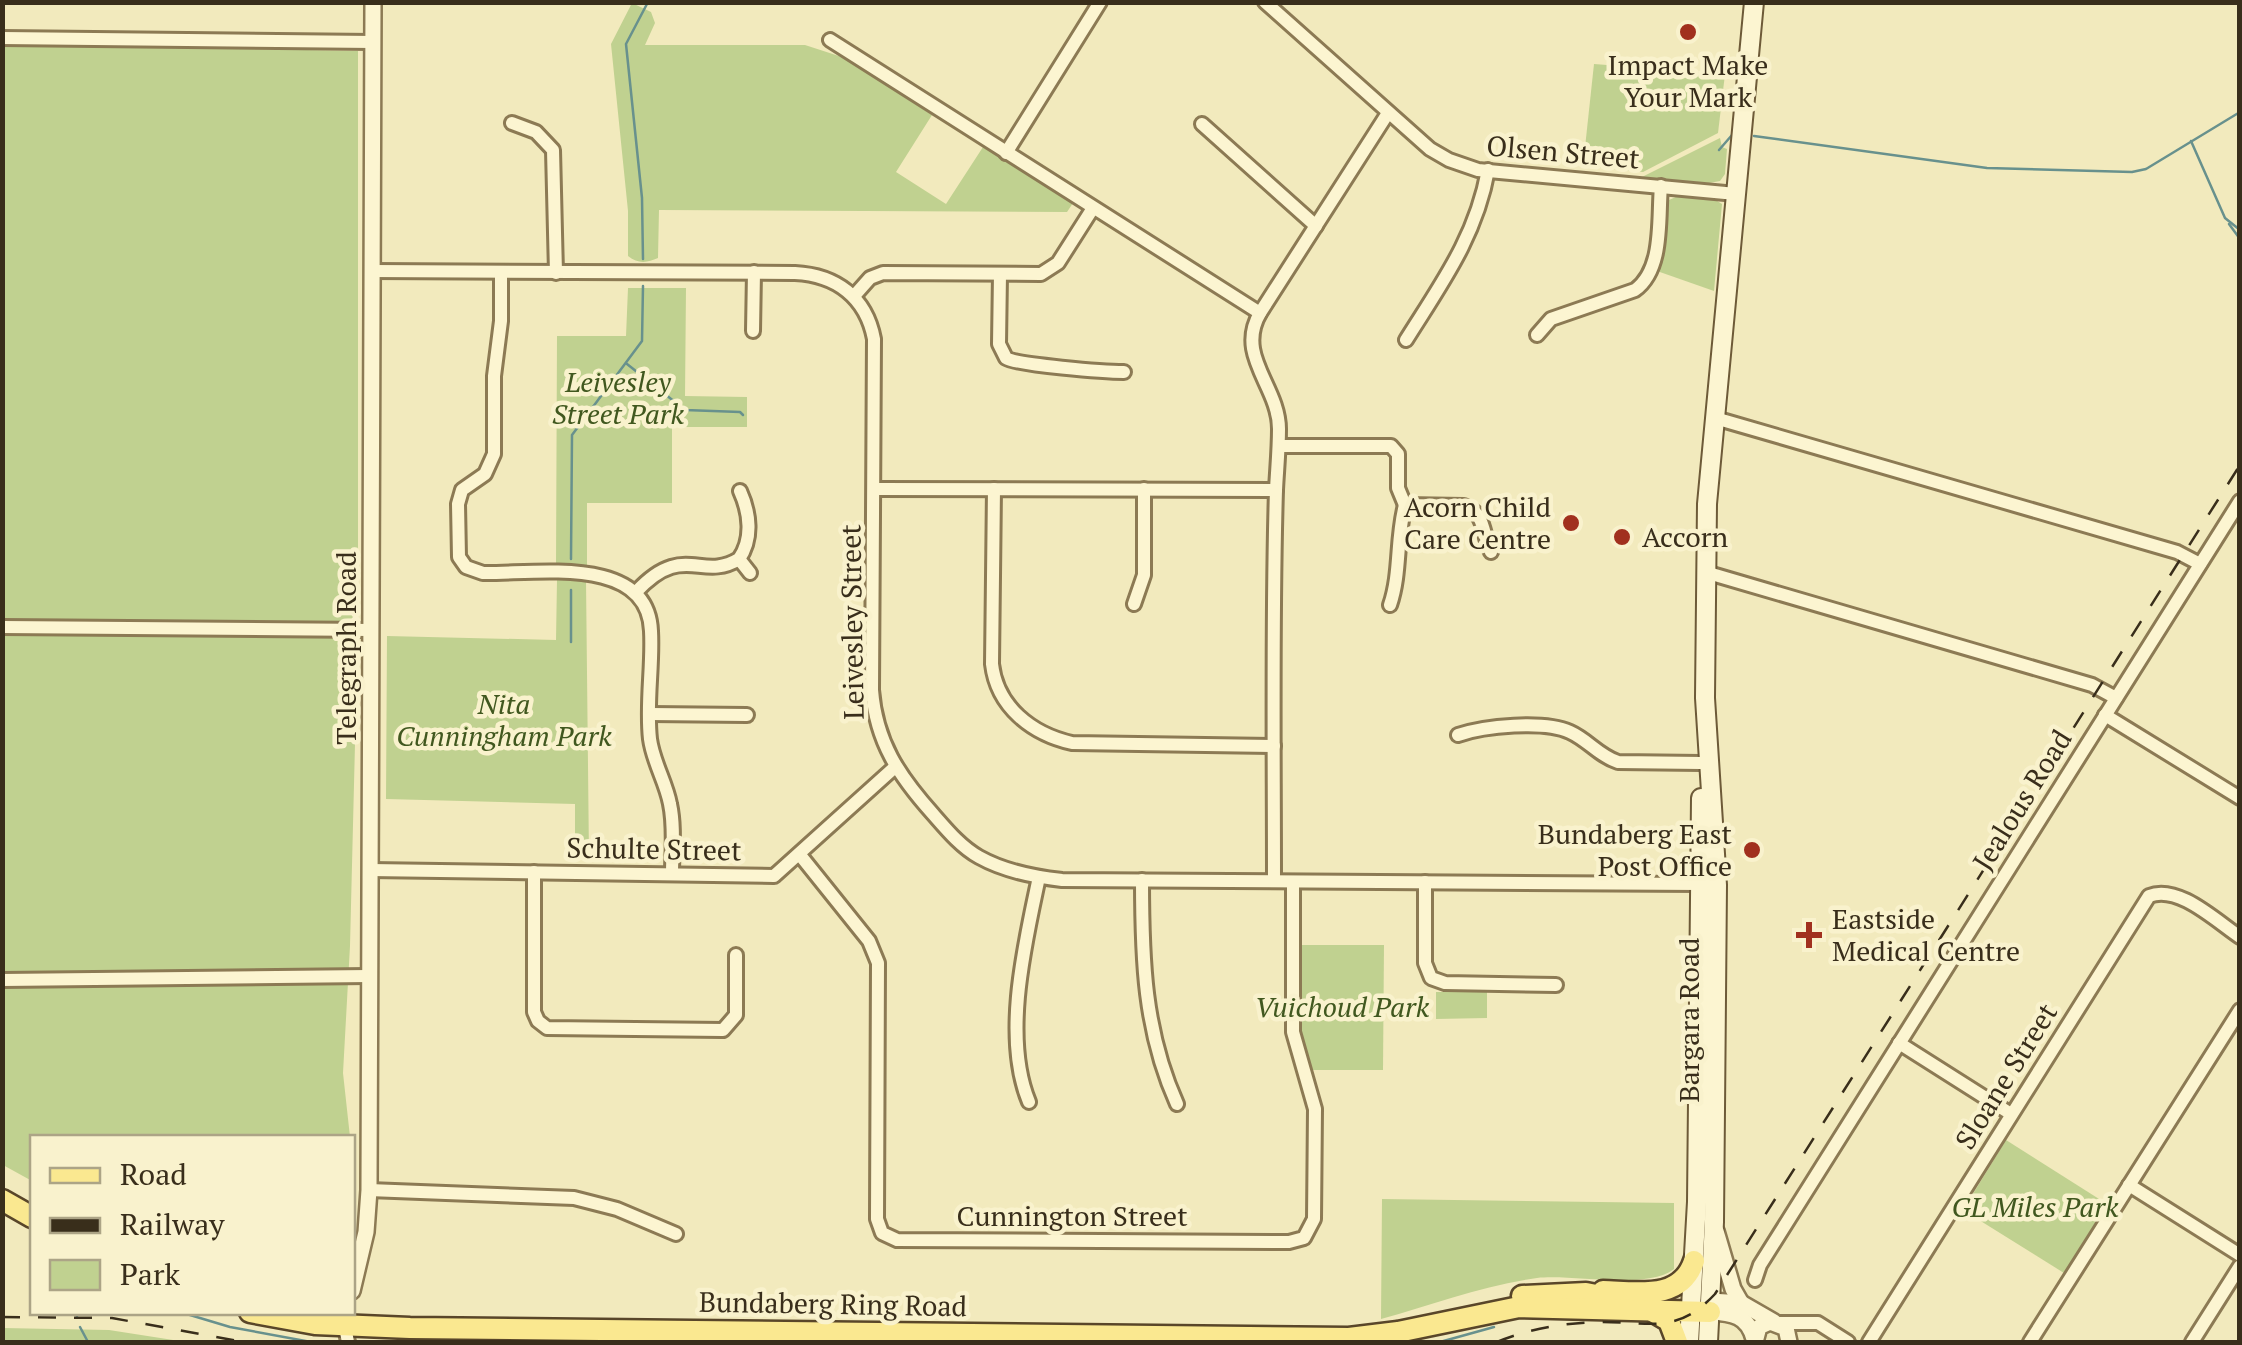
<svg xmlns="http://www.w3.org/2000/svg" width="2242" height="1345" viewBox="0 0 2242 1345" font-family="'PT Serif',serif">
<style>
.green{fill:#c0d190}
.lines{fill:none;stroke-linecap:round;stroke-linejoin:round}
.stream{stroke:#68918d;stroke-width:2.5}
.minor-casing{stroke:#8c7a54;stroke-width:18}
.tertiary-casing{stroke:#8c7a54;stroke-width:20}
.secondary-casing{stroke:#6d5a38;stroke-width:22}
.primary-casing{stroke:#594629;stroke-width:25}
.minor{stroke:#fcf5d1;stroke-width:12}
.tertiary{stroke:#fcf5d1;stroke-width:15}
.secondary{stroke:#fcf5d1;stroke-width:18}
.primary{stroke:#fae890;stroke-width:20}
.rail{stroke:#392e1b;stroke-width:2.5;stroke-dasharray:18 18;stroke-linecap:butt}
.poi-dot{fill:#a1301e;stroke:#f9f2cd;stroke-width:4}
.labels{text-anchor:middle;stroke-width:9;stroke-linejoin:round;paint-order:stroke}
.poi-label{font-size:28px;fill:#392e1b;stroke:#f9f2cd;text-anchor:end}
.street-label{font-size:28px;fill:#392e1b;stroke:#f9f2cd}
.park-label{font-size:28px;font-style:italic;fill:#41581f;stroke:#f9f2cd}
</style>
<rect width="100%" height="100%" fill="#f2eabd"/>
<g class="green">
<path d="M632 3 651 12 655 23 645 45H805L845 58 932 115 896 172 946 204 983 147 1073 203 1067 212 659 210 658 258C647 263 638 264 628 256V211L611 44Z"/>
<path d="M3 44 358 51V623L350 946 343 1073 350 1137 32 1138V1181L3 1165Z"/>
<path d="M1594 64 1725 74 1718 133 1643 172 1583 166Z"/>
<path d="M1720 138 1722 147 1727 149 1725 174 1720 181 1709 183 1642 177Z"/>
<path d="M1678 196 1714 199 1722 204 1714 291 1657 271 1664 209 1669 200Z"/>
<path d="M628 288H686L685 396 747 397V427H672V503H587V568L556 567 557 336H626Z"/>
<path d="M557 580H586L589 858H575V804L386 799 387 636 556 640Z"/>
<path d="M1301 945H1384L1383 1070H1312L1301 1041Z"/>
<path d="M1436 992H1487V1018L1436 1019Z"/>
<path d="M2006 1140 2107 1204 2064 1273 1963 1210Z"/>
<path d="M1382 1199 1674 1203V1269C1648 1290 1572 1274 1537 1278 1484 1285 1432 1305 1381 1319Z"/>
<path d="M3 1328 109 1330 186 1342H3Z"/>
</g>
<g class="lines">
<g class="stream">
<path d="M1754 136 1987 168 2132 172 2146 169 2240 112"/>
<path d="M2191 141 2225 218 2240 230"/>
<path d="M1719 150 1732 135"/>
<path d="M2229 224 2240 239"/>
<path d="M643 259 642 198 626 44 648 2"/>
<path d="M627 364 685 410 740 412 743 415"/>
<path d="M571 559 572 435 642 341 643 286"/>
<path d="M571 642V590"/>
<path d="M76 1312 77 1317"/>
<path d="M180 1312 230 1327 311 1342"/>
<path d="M80 1327 88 1342"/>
<path d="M1440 1342 1494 1327"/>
</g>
<g class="minor-casing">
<g id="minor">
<path d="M1265 2 1430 149 1449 160 1478 170 1736 194"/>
<path d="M2 38 373 42"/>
<path d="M830 40 1260 313"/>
<path d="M512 123 536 132 553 150 556 273"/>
<path d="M1202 124 1316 226"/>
<path d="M1006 153 1100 2"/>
<path d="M372 271 795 273C836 275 866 297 874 339L872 690C876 742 899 776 933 814 947 830 961 847 979 857 1004 871 1034 877 1062 880L1701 884"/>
<path d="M501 272V321L494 376V454L485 474 462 490 458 504 459 557 466 567 483 573C535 574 648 554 651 631 653 666 646 703 650 739 653 762 666 782 670 804 675 827 672 851 672 874"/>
<path d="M1000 274 999 344 1006 358C1016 365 1106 372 1124 372"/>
<path d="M854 296 870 278 883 273 1041 274 1058 263 1093 208"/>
<path d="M753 331 754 272"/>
<path d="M1537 335 1551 319 1635 290C1664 269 1658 219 1661 186"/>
<path d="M1406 340C1441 284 1476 237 1488 170"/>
<path d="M1715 418 2177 552 2200 564"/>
<path d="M1279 446H1391L1398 454V488L1405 505"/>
<path d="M875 489 1276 490"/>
<path d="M994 489 992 664C997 707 1032 734 1072 743L1274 746"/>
<path d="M1405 505 1464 506C1486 513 1482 534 1491 552"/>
<path d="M739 559 750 573"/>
<path d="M1705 572 2092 685 2116 698"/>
<path d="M636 592C683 541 701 582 739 559 753 539 750 513 740 491"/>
<path d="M1134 604 1144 575V489"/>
<path d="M1390 605C1401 573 1396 539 1405 505"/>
<path d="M2 627 371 630"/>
<path d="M650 714 747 715"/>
<path d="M2105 715 2240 798"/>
<path d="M1458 735C1484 726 1544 720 1570 732 1588 740 1599 756 1618 762L1701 763"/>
<path d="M800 855 869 941 878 963 877 1219 882 1233 897 1240 1289 1242 1304 1238 1314 1219 1315 1109 1293 1032V882"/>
<path d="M370 870 774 876 895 767"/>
<path d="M534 872V1012L538 1021 547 1028 723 1030 736 1015V955"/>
<path d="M1142 880C1142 959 1144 1031 1177 1104"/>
<path d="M1274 881C1274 751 1272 620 1276 490 1277 470 1279 449 1279 429 1279 386 1235 356 1260 313L1388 113"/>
<path d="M1425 882V963L1431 978 1445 983 1556 985"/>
<path d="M2 980 369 976"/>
<path d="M1899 1043 2011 1114"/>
<path d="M1029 1102C1002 1037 1025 943 1039 877"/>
<path d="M2129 1185 2240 1255"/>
<path d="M369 1190 574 1198 617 1209 676 1234"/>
<path d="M1755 1280 1760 1265 2240 501"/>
<path d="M1778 1323H1818L1848 1342"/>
<path d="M345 1327 348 1342"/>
<path d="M1869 1342 2149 896C2178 884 2216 921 2240 937"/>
<path d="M2030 1342 2240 1010"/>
<path d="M2192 1342 2240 1266"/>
</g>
</g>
<g class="tertiary-casing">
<g id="tertiary">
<path d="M1716 1231 1733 1289 1741 1303"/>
<path d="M352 1291 366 1232 369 1190 373 2"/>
<path d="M1711 1301 1741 1303 1774 1322"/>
<path d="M1710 1312C1732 1313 1748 1315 1754 1339"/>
<path d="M1755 1342 1759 1327 1770 1322 1786 1328 1789 1342"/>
</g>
</g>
<g class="secondary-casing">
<g id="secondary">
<path d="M1689 1342 1697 1202 1701 798"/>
<path d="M1708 1342 1714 1222 1717 885 1705 698 1707 504 1754 2"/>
</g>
</g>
<g class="primary-casing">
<g id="primary">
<path d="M2 1200 32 1217"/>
<path d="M1603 1291C1638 1292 1681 1301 1694 1261"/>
<path d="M1522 1296 1586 1293 1617 1299"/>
<path d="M1652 1311 1669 1321 1677 1342"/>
<path d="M250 1312 315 1324 410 1328 1349 1338 1398 1332 1519 1307 1710 1312"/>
</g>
</g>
<use href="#minor" class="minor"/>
<use href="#tertiary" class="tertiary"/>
<use href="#secondary" class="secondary"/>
<use href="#primary" class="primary"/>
<g class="rail">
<path d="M2 1317 112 1318 244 1342"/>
<path d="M1497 1342C1528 1329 1563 1323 1598 1322 1648 1321 1676 1336 1715 1294L2240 465"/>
</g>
</g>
<g class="poi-dot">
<circle cx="1688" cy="32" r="10"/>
<circle cx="1571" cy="523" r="10"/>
<circle cx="1622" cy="537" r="10"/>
<circle cx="1752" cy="850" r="10"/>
<path d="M1804 920h10v10h10v10h-10v10h-10v-10h-10v-10h10z"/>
</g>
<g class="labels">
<g class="poi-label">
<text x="1688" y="75" text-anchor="middle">Impact Make<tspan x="1688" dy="32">Your Mark</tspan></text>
<text x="1551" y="517">Acorn Child<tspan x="1551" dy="32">Care Centre</tspan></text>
<text x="1642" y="547" text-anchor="start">Accorn</text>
<text x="1732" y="844">Bundaberg East<tspan x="1732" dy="32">Post Office</tspan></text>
<text x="1832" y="929" text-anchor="start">Eastside<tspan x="1832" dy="32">Medical Centre</tspan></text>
</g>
<g class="street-label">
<text transform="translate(1563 152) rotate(5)" y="10">Olsen Street</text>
<text transform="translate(852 622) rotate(-91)" y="10">Leivesley Street</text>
<text transform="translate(346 648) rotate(-90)" y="10">Telegraph Road</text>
<text transform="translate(2022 800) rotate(-58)" y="10">Jealous Road</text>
<text transform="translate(654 849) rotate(1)" y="10">Schulte Street</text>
<text transform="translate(1689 1020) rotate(-90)" y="10">Bargara Road</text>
<text transform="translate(2006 1076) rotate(-58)" y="10">Sloane Street</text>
<text x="1072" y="1226">Cunnington Street</text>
<text transform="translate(833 1304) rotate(1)" y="10">Bundaberg Ring Road</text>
</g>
<g class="park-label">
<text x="618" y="392">Leivesley<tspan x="618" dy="32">Street Park</tspan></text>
<text x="504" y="714">Nita<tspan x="504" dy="32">Cunningham Park</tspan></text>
<text x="1342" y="1017">Vuichoud Park</text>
<text x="2035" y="1217">GL Miles Park</text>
</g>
</g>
<rect width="2242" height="1345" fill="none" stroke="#392e1b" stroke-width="10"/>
<rect x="30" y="1135" width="325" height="180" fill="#f9f2cd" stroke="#aca486" stroke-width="2.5"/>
<rect x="50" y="1168" width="50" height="15" fill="#fae890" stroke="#aca486" stroke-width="2.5"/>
<text x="120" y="1185" font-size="30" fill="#392e1b">Road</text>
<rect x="50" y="1218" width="50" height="15" fill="#392e1b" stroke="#aca486" stroke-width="2.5"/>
<text x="120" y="1235" font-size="30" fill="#392e1b">Railway</text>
<rect x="50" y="1260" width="50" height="30" fill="#c0d190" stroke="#aca486" stroke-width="2.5"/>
<text x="120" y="1285" font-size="30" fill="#392e1b">Park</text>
</svg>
